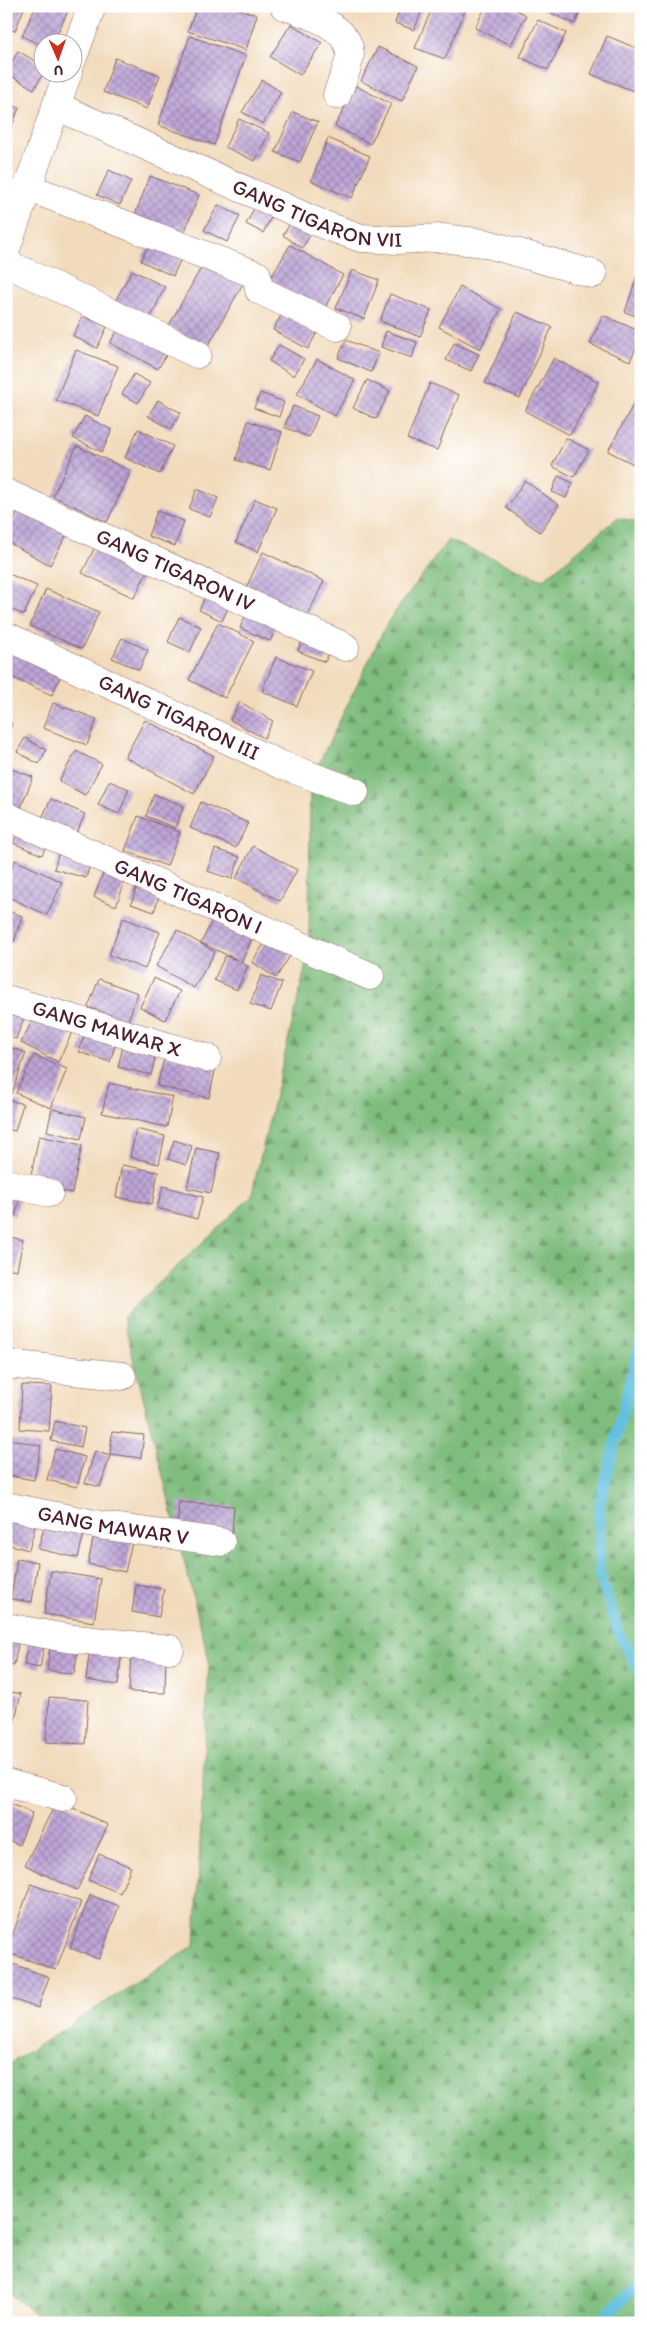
<svg xmlns="http://www.w3.org/2000/svg" width="647" height="2329" viewBox="0 0 647 2329" font-family="Itim,sans-serif">
<style>
.forest{fill:url(#forest-firs);stroke:#646e54}
.lines{fill:none;stroke-linecap:round;stroke-linejoin:round}
.stream{stroke:#60c0de;stroke-width:11}
.building{fill:url(#building-cross-hatch)}
.street-casing{stroke:#85615e;stroke-width:29}
.secondary-casing{stroke:#85615e;stroke-width:29}
.street{stroke:#fff;stroke-width:28}
.secondary{stroke:#fff;stroke-width:28}
.labels{text-anchor:middle;stroke-width:5;stroke-linejoin:round;paint-order:stroke}
.street-label{font-size:21px;fill:#4a1f2b;stroke:#fff}
</style>
<defs>
<pattern id="forest-firs" width="22" height="20" patternUnits="userSpaceOnUse" patternTransform="scale(1.25)"><rect width="22" height="20" fill="#7fbd7e"/><path d="M5 1l3.5 6h-7zM16 11l3.5 6h-7z" fill="#6a9967"/></pattern>
<pattern id="building-cross-hatch" width="8" height="8" patternUnits="userSpaceOnUse" patternTransform="scale(1.25)"><rect width="8" height="8" fill="#bea6d7"/><path d="M0 0l8 8M0 8l8-8" fill="none" stroke="#9c87af"/></pattern>
</defs>
<rect width="100%" height="100%" fill="#fff"/>
<filter id="ink" filterUnits="userSpaceOnUse"><feTurbulence type="fractalNoise" baseFrequency=".02" numOctaves="2"/><feDisplacementMap in="SourceGraphic" scale="10" xChannelSelector="R" yChannelSelector="G"/><feConvolveMatrix kernelMatrix="1 2 1 2 8 2 1 2 1" color-interpolation-filters="sRGB"/></filter>
<filter id="wash" filterUnits="userSpaceOnUse"><feTurbulence type="fractalNoise" baseFrequency=".0096" numOctaves="4" result="noise"/><feDisplacementMap in="SourceGraphic" scale="20" xChannelSelector="R" yChannelSelector="G"/><feGaussianBlur stdDeviation="1.12" result="paint"/><feColorMatrix in="noise" values="0 0 0 0 0 0 0 0 0 0 0 0 0 0 0 0 0 1.4 0 .05"/><feComposite in="paint" operator="in"/></filter>
<g filter="url(#wash)">
<rect width="100%" height="100%" fill="#f2dbbc"/>
<path class="forest" d="M617 518 641 522V2323H47L6 2291V2066L195 1945 209 1660 123 1317 251 1197 309 952 310 782 387 623 448 540 543 580Z"/>
<g class="lines">
<g class="stream">
<path d="M641 1339 600 1502 599 1573 620 1636 641 1673"/>
<path d="M598 2323 641 2282"/>
</g>
</g>
<g id="blocks">
<g class="building">
<path d="M6 6H25L15 31 6 28Z"/>
<path d="M36 6H62L69 9 53 42H42V46L22 36Z"/>
<path d="M197 6H229L257 15 246 50 188 31Z"/>
<path d="M401 6H424L414 30 395 23Z"/>
<path d="M433 6H467L445 59 415 48Z"/>
<path d="M486 6H508L526 15 511 45 475 28Z"/>
<path d="M535 6H582L575 24Z"/>
<path d="M622 6H637L636 11Z"/>
<path d="M538 20 566 33 548 70 520 57Z"/>
<path d="M291 24 322 43 300 75 270 57Z"/>
<path d="M190 36 246 56 214 145 158 125Z"/>
<path d="M607 36 641 50V94L591 74Z"/>
<path d="M378 47 418 66 402 101 361 81Z"/>
<path d="M18 51 42 65V72H44L34 89 6 73Z"/>
<path d="M115 58 160 75 147 109 103 92Z"/>
<path d="M262 80 281 92 263 124 242 112Z"/>
<path d="M356 86 391 104 370 144 335 126Z"/>
<path d="M6 103 19 108 6 141Z"/>
<path d="M293 112 318 122 300 162 275 152Z"/>
<path d="M239 119 269 133 255 161 225 147Z"/>
<path d="M328 138 370 156 352 198 311 181Z"/>
<path d="M109 170 131 181 120 205 97 195Z"/>
<path d="M150 176 199 195 183 236 134 217Z"/>
<path d="M258 201 275 210 263 233 246 224Z"/>
<path d="M218 205 240 216 227 242 204 230Z"/>
<path d="M295 216 314 229 302 248 283 235Z"/>
<path d="M151 239 183 254 173 276 141 261Z"/>
<path d="M290 245 343 275 320 316 266 286Z"/>
<path d="M206 259 245 280 207 348 168 327Z"/>
<path d="M640 267H641V318L625 312Z"/>
<path d="M132 270 165 287 148 323 113 305Z"/>
<path d="M352 270 379 280 364 319 336 308Z"/>
<path d="M460 287 501 309 480 349 439 327Z"/>
<path d="M390 294 431 310 420 337 380 321Z"/>
<path d="M286 306 321 325 308 349 273 330Z"/>
<path d="M517 312 552 327 520 398 485 383Z"/>
<path d="M603 315 641 332V337L630 361 590 344Z"/>
<path d="M83 316 107 327 97 348 73 336Z"/>
<path d="M123 321 171 347 158 369 110 343Z"/>
<path d="M386 331 417 342 412 358 381 347Z"/>
<path d="M346 340 379 353 371 372 338 358Z"/>
<path d="M454 343 479 354 471 371 446 360Z"/>
<path d="M279 345 304 359 294 376 269 361Z"/>
<path d="M76 350 118 366 98 416 56 400Z"/>
<path d="M554 358 599 382 570 435 525 411Z"/>
<path d="M317 359 355 380 335 416 297 394Z"/>
<path d="M134 374 150 383 138 403 122 394Z"/>
<path d="M367 380 390 391 376 419 353 408Z"/>
<path d="M430 383 459 395 437 450 407 439Z"/>
<path d="M641 390V468L608 451Z"/>
<path d="M260 393 284 402 279 417 254 408Z"/>
<path d="M158 400 181 413 171 429 148 416Z"/>
<path d="M293 406 318 416 309 437 284 427Z"/>
<path d="M85 416 112 430 102 452 73 438Z"/>
<path d="M248 421 282 432 270 470 236 460Z"/>
<path d="M138 429 173 446 160 474 125 458Z"/>
<path d="M566 438 589 450 574 477 552 466Z"/>
<path d="M77 446 131 471 107 522 53 496Z"/>
<path d="M558 476 573 483 566 498 552 492Z"/>
<path d="M525 481 559 505 540 532 506 508Z"/>
<path d="M197 489 218 498 210 517 189 509Z"/>
<path d="M255 499 277 508 258 552 236 542Z"/>
<path d="M23 504 70 529 50 565 6 541V533Z"/>
<path d="M157 511 184 521 175 546 148 536Z"/>
<path d="M99 539 151 564 134 598 82 573Z"/>
<path d="M263 552 324 581 306 619 245 590Z"/>
<path d="M9 574 37 586 24 615 6 607V580Z"/>
<path d="M46 589 99 612 82 649 30 626Z"/>
<path d="M209 589 232 600 222 621 199 610Z"/>
<path d="M248 610 279 623 270 641 240 628Z"/>
<path d="M179 617 201 627 190 652 168 642Z"/>
<path d="M218 623 254 641 225 698 189 680Z"/>
<path d="M304 635 332 645 325 662 298 651Z"/>
<path d="M122 638 148 650 139 670 112 658Z"/>
<path d="M12 651 62 673 52 695 6 675V664Z"/>
<path d="M276 657 312 671 297 706 262 691Z"/>
<path d="M240 702 273 721 264 738 230 720Z"/>
<path d="M53 703 97 719 87 745 43 728Z"/>
<path d="M145 720 214 756 194 794 125 757Z"/>
<path d="M6 722 12 724 6 738Z"/>
<path d="M25 738 46 750 39 764 17 752Z"/>
<path d="M76 751 102 764 85 795 59 781Z"/>
<path d="M6 767 33 777 19 812 6 808Z"/>
<path d="M109 781 129 789 119 814 98 805Z"/>
<path d="M154 794 184 806 175 828 146 816Z"/>
<path d="M51 799 85 814 74 840 39 824Z"/>
<path d="M201 802 248 823 236 848 190 828Z"/>
<path d="M138 816 180 832 167 866 125 851Z"/>
<path d="M20 827 49 839 42 855 13 843Z"/>
<path d="M61 845 93 855 86 878 54 869Z"/>
<path d="M253 846 297 870 280 901 236 878Z"/>
<path d="M215 849 240 857 232 879 207 871Z"/>
<path d="M15 860 62 882 47 915 6 896V881Z"/>
<path d="M105 868 127 876 116 906 94 897Z"/>
<path d="M138 883 161 890 154 912 131 904Z"/>
<path d="M6 910 22 916 14 942 6 940Z"/>
<path d="M217 911 256 930 241 963 248 966 237 990 214 980 225 956 238 960 201 943Z"/>
<path d="M123 918 160 932 145 969 109 955Z"/>
<path d="M177 930 215 952 194 988 156 966Z"/>
<path d="M271 933 295 948 276 978 252 962Z"/>
<path d="M261 975 282 983 271 1011 250 1004Z"/>
<path d="M154 978 180 991 165 1020 140 1007Z"/>
<path d="M99 979 138 993 128 1021 88 1007Z"/>
<path d="M6 1008 25 1015 16 1039 6 1035Z"/>
<path d="M35 1015 72 1033 58 1062 21 1043Z"/>
<path d="M86 1029 117 1039 110 1062 79 1052Z"/>
<path d="M124 1042 157 1050 151 1075 118 1067Z"/>
<path d="M6 1046 26 1053 12 1093 6 1091Z"/>
<path d="M34 1055 67 1069 51 1108 16 1093Z"/>
<path d="M165 1055 216 1067 209 1098 157 1086Z"/>
<path d="M109 1083 173 1097 167 1127 102 1113Z"/>
<path d="M6 1099 23 1104 15 1131 6 1129Z"/>
<path d="M52 1109 86 1117 81 1139 47 1131Z"/>
<path d="M136 1129 165 1136 159 1164 130 1157Z"/>
<path d="M39 1136 82 1145 72 1193 29 1185Z"/>
<path d="M174 1140 192 1146 186 1165 168 1159Z"/>
<path d="M196 1148 220 1153 211 1193 187 1188Z"/>
<path d="M122 1165 158 1172 152 1204 116 1197Z"/>
<path d="M163 1186 203 1197 197 1219 157 1208Z"/>
<path d="M6 1187 22 1191 15 1216 6 1214Z"/>
<path d="M6 1236 23 1240 17 1270 6 1268Z"/>
<path d="M6 1374 11 1375 7 1394H6Z"/>
<path d="M22 1385 52 1386 49 1431 20 1429Z"/>
<path d="M6 1399H11L7 1423H6Z"/>
<path d="M55 1421 85 1428 81 1447 51 1441Z"/>
<path d="M112 1432 144 1435 141 1458 110 1454Z"/>
<path d="M10 1439 41 1446 34 1480 6 1475V1458Z"/>
<path d="M55 1449 85 1457 77 1487 47 1480Z"/>
<path d="M95 1451 110 1456 100 1487 85 1483Z"/>
<path d="M179 1502 234 1506 232 1534 177 1529Z"/>
<path d="M6 1508 38 1516 29 1550 6 1544Z"/>
<path d="M45 1524 84 1533 78 1558 38 1549Z"/>
<path d="M95 1529 133 1538 125 1572 88 1564Z"/>
<path d="M17 1559 38 1562 32 1602 11 1599Z"/>
<path d="M51 1571 101 1579 94 1622 44 1614Z"/>
<path d="M136 1585 164 1589 159 1617 132 1612Z"/>
<path d="M6 1632 20 1634 14 1665 6 1664Z"/>
<path d="M28 1640 45 1642 40 1668 24 1665Z"/>
<path d="M51 1640 79 1644 74 1674 47 1670Z"/>
<path d="M90 1646 122 1650 118 1685 86 1680Z"/>
<path d="M131 1654 166 1655 165 1693 129 1692Z"/>
<path d="M6 1691 21 1694 10 1740 6 1739Z"/>
<path d="M49 1697 88 1700 85 1744 46 1742Z"/>
<path d="M57 1800 108 1825 77 1890 25 1865Z"/>
<path d="M6 1802 32 1813 19 1845 6 1839Z"/>
<path d="M99 1854 131 1867 120 1893 88 1880Z"/>
<path d="M31 1884 81 1902 56 1970 6 1952Z"/>
<path d="M90 1895 119 1906 99 1959 70 1948Z"/>
<path d="M13 1964 49 1977 38 2008 6 1997V1981Z"/>
</g>
</g>
</g>
<g filter="url(#ink)">
<use href="#blocks" fill-opacity="0" stroke="#85615e" stroke-width="1"/>
<g class="lines">
<g class="street-casing">
<g id="street">
<path d="M284 6C306 13 349 26 350 54 350 64 340 85 337 95"/>
<path id="s1" d="M56 106 324 225 361 238 397 240 442 238 484 243 593 274"/>
<path d="M27 187 257 275 259 290 337 327"/>
<path d="M6 263 197 354"/>
<path id="s2" d="M6 493 345 647"/>
<path id="s3" d="M6 636 279 764 355 792"/>
<path id="s4" d="M6 816 370 976"/>
<path id="s5" d="M6 999 207 1058"/>
<path d="M6 1183 49 1193"/>
<path d="M6 1364 122 1376"/>
<path id="s6" d="M6 1506 105 1526 221 1542"/>
<path d="M6 1627 66 1638 170 1649"/>
<path d="M6 1783 63 1798"/>
</g>
</g>
<g class="secondary-casing">
<g id="secondary">
<path d="M72 60 92 6"/>
<path d="M6 249 68 72"/>
</g>
</g>
<use href="#street" class="street"/>
<use href="#secondary" class="secondary"/>
</g>
</g>
<g class="labels">
<g class="street-label">
<text dy="7" stroke="none"><textPath href="#s1" startOffset="284">GANG TIGARON VII</textPath></text>
<text dy="7" stroke="none"><textPath href="#s2" startOffset="186">GANG TIGARON IV</textPath></text>
<text dy="7" stroke="none"><textPath href="#s3" startOffset="191">GANG TIGARON III</textPath></text>
<text dy="7" stroke="none"><textPath href="#s4" startOffset="199">GANG TIGARON I</textPath></text>
<text dy="7" stroke="none"><textPath href="#s5" startOffset="105">GANG MAWAR X</textPath></text>
<text dy="7" stroke="none"><textPath href="#s6" startOffset="109">GANG MAWAR V</textPath></text>
</g>
</g>
<rect width="647" height="2329" fill="none" stroke="#fff" stroke-width="25"/>
<g transform="translate(58 58) rotate(178)"><circle r="24" fill="#ffffff" stroke="#b7a5aa"/>
<path d="M0-4L9 19L0 12L-9 19Z" fill="#c8321e"/>
<text y="-8" font-size="14" font-weight="bold" text-anchor="middle" fill="#4a1f2b">U</text>
</g>
</svg>
